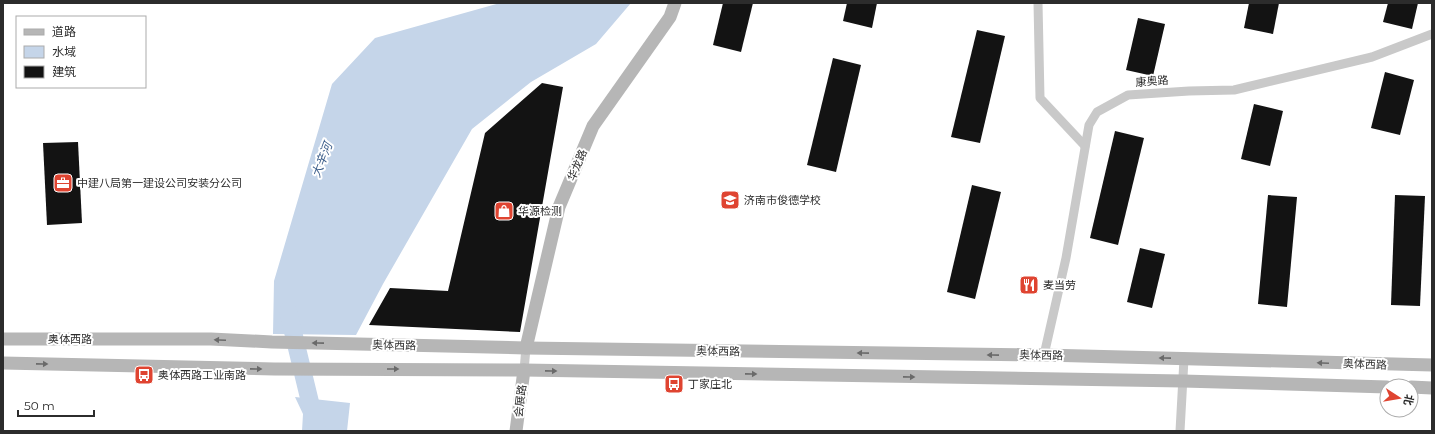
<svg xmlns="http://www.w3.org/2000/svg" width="1435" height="434" viewBox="0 0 1435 434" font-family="Montserrat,'Noto Sans SC',sans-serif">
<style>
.water{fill:#c5d5e9}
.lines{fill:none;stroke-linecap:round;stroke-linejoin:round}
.river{stroke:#c5d5e9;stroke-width:18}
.building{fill:#131313}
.street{stroke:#c9c9c9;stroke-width:9}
.secondary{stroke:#b6b6b6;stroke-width:13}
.oneway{fill:#6a6a6a}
.labels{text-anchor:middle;stroke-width:4;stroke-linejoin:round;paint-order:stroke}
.street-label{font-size:11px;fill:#2c2c2c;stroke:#fff}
.poi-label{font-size:11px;fill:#2c2c2c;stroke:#fff;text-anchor:start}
.water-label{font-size:12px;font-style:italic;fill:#3d5e8a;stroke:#fff}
</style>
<rect width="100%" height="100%" fill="#fff"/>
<g class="water">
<path d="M500 3H631L596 44 531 82 472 129 383 284 356 335 273 334 274 281 332 84 375 38Z"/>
<path d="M295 397 350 403 347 431H302L303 414Z"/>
</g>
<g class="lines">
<path class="river" d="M288 311 317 431"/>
</g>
<g class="building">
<path d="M723 3H753L741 52 713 45Z"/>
<path d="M847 3H877L872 28 843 21Z"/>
<path d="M1249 3H1279L1273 34 1244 28Z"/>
<path d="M1388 3H1418L1412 29 1383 22Z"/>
<path d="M1138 18 1165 24 1153 76 1126 70Z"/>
<path d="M977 30 1005 36 980 143 951 137Z"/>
<path d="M833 58 861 65 836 172 807 165Z"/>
<path d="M1385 72 1414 80 1400 135 1371 128Z"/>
<path d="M542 83 563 87 520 332 369 325 390 288 448 291 485 133Z"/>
<path d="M1254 104 1283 111 1270 166 1241 159Z"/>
<path d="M1115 131 1144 138 1118 245 1090 238Z"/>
<path d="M78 142 82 223 47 225 43 143Z"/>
<path d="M972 185 1001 192 975 299 947 292Z"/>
<path d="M1268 195 1297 197 1287 307 1258 304Z"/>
<path d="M1395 195 1425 196 1420 306 1391 305Z"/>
<path d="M1140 248 1165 254 1152 308 1127 302Z"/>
</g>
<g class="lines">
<g class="street">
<path d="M1038 3 1040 98 1085 146"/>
<path d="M1044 355 1066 258 1089 125 1097 112 1128 95 1189 91 1234 90 1372 57 1432 34"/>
<path d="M524 370 526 348"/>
<path d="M1180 431 1184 359"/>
</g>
<g class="secondary">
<path d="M3 339H211L272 342 526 348 1044 355 1432 365"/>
<path d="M526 348 559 207 593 126 670 17 675 3"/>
<path d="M3 363 274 369 524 370 1183 381 1387 387"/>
<path d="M1411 387 1432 388"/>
<path d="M516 431 524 370"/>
</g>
</g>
<defs><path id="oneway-solid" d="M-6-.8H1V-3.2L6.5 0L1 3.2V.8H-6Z"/></defs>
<g class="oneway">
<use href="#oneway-solid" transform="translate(220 340) rotate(-177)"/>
<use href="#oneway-solid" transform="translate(318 343) rotate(-179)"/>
<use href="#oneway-solid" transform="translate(863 353) rotate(-179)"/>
<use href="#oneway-solid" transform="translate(993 355) rotate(-179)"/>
<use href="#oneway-solid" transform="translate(1165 358) rotate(-179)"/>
<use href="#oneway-solid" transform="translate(1323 363) rotate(-178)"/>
<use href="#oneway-solid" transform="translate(42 364) rotate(1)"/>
<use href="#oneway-solid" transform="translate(256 369) rotate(1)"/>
<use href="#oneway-solid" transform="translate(393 369)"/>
<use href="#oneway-solid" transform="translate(551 371) rotate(1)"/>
<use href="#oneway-solid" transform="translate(751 374) rotate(1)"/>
<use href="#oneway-solid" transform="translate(909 377) rotate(1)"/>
</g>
<defs>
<g id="office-square" transform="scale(1)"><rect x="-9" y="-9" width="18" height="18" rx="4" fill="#df4431" stroke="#fff"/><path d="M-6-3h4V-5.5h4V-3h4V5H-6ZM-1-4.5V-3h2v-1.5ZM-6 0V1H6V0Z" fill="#fff"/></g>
<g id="school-square" transform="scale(1)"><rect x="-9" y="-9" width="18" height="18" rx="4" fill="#df4431" stroke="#fff"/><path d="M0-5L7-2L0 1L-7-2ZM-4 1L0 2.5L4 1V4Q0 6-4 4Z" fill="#fff"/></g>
<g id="shop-square" transform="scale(1)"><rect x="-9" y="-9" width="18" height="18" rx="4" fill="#df4431" stroke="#fff"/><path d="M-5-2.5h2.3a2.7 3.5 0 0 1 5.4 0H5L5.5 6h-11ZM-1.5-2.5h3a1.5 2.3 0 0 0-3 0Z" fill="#fff"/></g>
<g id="restaurant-square" transform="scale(1)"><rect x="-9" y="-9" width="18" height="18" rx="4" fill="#df4431" stroke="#fff"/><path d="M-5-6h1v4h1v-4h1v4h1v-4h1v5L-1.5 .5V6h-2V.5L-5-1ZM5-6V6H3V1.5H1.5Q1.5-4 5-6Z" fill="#fff"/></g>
<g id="bus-square" transform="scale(1)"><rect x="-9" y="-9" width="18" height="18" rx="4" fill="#df4431" stroke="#fff"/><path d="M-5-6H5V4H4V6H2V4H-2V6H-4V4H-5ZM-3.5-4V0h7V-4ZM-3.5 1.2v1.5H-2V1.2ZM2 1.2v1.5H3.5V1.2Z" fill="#fff"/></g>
</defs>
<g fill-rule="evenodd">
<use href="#office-square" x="63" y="183"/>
<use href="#school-square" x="730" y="200"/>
<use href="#shop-square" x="504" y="211"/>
<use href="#restaurant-square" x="1029" y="285"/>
<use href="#bus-square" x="144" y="375"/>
<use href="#bus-square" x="674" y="384"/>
</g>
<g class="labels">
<g class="street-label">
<text transform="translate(1152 81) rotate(-4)" y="4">康奥路</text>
<text transform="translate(577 165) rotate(-67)" y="4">华龙路</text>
<text x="70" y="343">奥体西路</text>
<text transform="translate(394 345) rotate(1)" y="4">奥体西路</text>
<text transform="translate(718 351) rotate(1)" y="4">奥体西路</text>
<text transform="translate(1041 355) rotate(1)" y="4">奥体西路</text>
<text transform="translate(1365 364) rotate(2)" y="4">奥体西路</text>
<text transform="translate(520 401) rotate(-83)" y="4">会展路</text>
</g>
<g class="poi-label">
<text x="77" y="187">中建八局第一建设公司安装分公司</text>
<text x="744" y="204">济南市俊德学校</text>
<text x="518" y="215">华源检测</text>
<text x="1043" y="289">麦当劳</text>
<text x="158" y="379">奥体西路工业南路</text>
<text x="688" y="388">丁家庄北</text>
</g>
<g class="water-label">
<text transform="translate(322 160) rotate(-69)" y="4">大辛河</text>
</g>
</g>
<rect width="1435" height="434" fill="none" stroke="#2c2c2c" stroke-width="8"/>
<rect x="16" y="16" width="130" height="72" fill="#ffffff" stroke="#ababab"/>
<rect x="24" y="29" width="20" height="6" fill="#b6b6b6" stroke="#ababab"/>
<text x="52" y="36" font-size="12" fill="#2c2c2c">道路</text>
<rect x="24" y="46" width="20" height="12" fill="#c5d5e9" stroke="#ababab"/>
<text x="52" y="56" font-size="12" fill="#2c2c2c">水域</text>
<rect x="24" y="66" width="20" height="12" fill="#131313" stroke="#ababab"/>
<text x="52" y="76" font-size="12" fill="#2c2c2c">建筑</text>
<g transform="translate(1399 398) rotate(102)"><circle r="19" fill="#ffffff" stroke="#ababab"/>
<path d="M0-3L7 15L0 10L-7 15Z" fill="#df4431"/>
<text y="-6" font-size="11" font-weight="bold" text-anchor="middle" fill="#2c2c2c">北</text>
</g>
<path d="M18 410v6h76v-6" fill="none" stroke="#2c2c2c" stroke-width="2"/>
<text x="24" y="410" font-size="12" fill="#2c2c2c" stroke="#ffffff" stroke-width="3" paint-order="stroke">50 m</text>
</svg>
